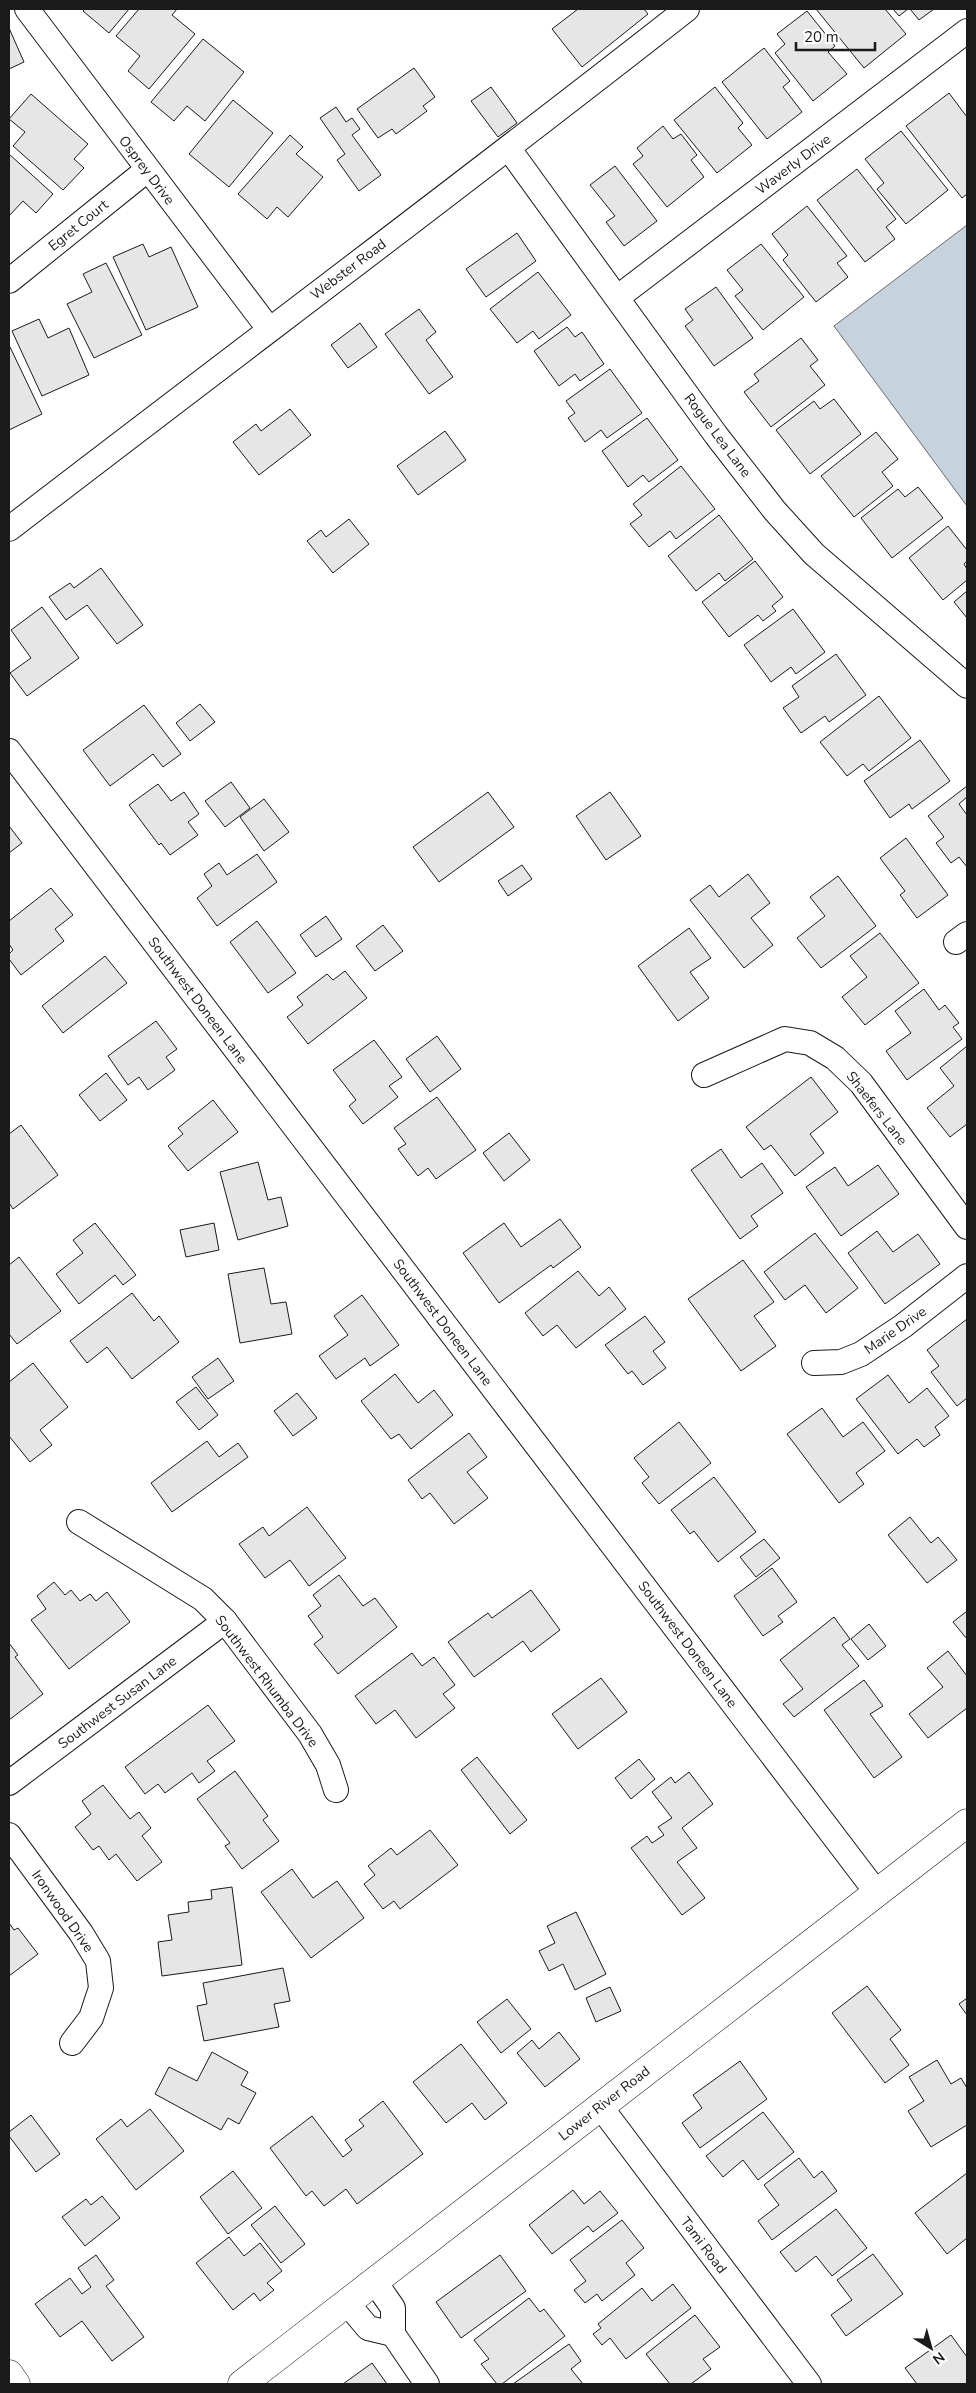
<svg xmlns="http://www.w3.org/2000/svg" width="976" height="2393" viewBox="0 0 976 2393" font-family="'Nunito Sans',sans-serif">
<style>
.water{fill:#c6d2dc;stroke:#6a6a6a}
.building{fill:#e6e6e6;stroke:#1a1a1a}
.lines{fill:none;stroke-linecap:round;stroke-linejoin:round}
.minor-casing{stroke:#1a1a1a;stroke-width:26}
.tertiary-casing{stroke:#1a1a1a;stroke-width:29}
.minor{stroke:#fff;stroke-width:24}
.tertiary{stroke:#fff;stroke-width:28}
.labels{text-anchor:middle;stroke-width:4;stroke-linejoin:round;paint-order:stroke}
.street-label{font-size:14px;fill:#1a1a1a;stroke:#fff}
</style>
<rect width="100%" height="100%" fill="#fff"/>
<path class="water" d="M967 225V506L834 326Z"/>
<g class="building">
<path d="M85 9H129L109 33 83 11Z"/>
<path d="M139 9H177L172 15 195 34 149 89 128 71 140 56 116 36Z"/>
<path d="M578 9H644L648 14 582 67 552 29Z"/>
<path d="M816 9H885L906 34 864 68Z"/>
<path d="M893 9H908L899 16Z"/>
<path d="M910 9H934L919 20Z"/>
<path d="M807 11 835 46 828 52 847 74 813 101 775 53 785 44 777 34Z"/>
<path d="M9 28 24 62 9 69Z"/>
<path d="M203 39 244 72 205 121 187 106 174 121 151 102Z"/>
<path d="M764 48 790 81 783 87 802 112 767 139 722 82Z"/>
<path d="M414 68 435 97 423 106 427 111 396 134 392 129 378 138 357 109Z"/>
<path d="M491 87 517 123 498 137 471 101Z"/>
<path d="M715 87 743 123 738 128 752 145 717 173 674 120Z"/>
<path d="M949 93 967 117V194L962 198 906 126Z"/>
<path d="M31 94 88 144 74 159 84 168 63 190 13 146 25 132 9 119Z"/>
<path d="M233 100 273 133 229 187 189 154Z"/>
<path d="M336 107 346 122 352 118 360 129 352 135 381 175 359 191 337 160 345 154 320 118Z"/>
<path d="M663 126 673 139 681 134 697 155 691 160 704 177 667 207 633 164 643 156 637 148Z"/>
<path d="M901 131 948 190 906 224 877 189 884 183 865 159Z"/>
<path d="M290 135 303 147 296 154 323 177 288 217 277 207 267 219 238 194Z"/>
<path d="M9 154 53 194 36 213 23 201 9 216Z"/>
<path d="M615 166 657 221 624 246 606 222 615 216 590 185Z"/>
<path d="M857 169 896 219 886 227 895 239 865 262 817 200Z"/>
<path d="M807 206 847 256 837 263 848 277 816 302 783 260 788 255 772 234Z"/>
<path d="M517 233 536 261 486 297 466 269Z"/>
<path d="M143 244 149 257 171 247 198 307 146 330 113 257Z"/>
<path d="M761 244 804 297 763 330 735 296 743 290 727 270Z"/>
<path d="M106 263 142 335 94 358 67 304 92 292 83 274Z"/>
<path d="M538 272 571 315 539 339 533 331 517 343 490 309Z"/>
<path d="M716 287 753 338 714 366 685 326 693 320 685 309Z"/>
<path d="M419 309 436 332 426 340 453 377 429 394 385 334Z"/>
<path d="M39 319 48 338 69 328 89 375 42 396 12 331Z"/>
<path d="M360 323 377 347 348 368 331 345Z"/>
<path d="M567 327 575 337 582 332 604 364 580 381 575 374 559 386 534 351Z"/>
<path d="M801 338 818 360 810 366 825 385 771 427 744 392 759 381 754 374Z"/>
<path d="M10 347 42 414 9 430V348Z"/>
<path d="M610 369 642 413 607 438 601 430 585 442 568 418 575 413 566 401Z"/>
<path d="M834 399 861 434 810 474 776 430 814 401 820 409Z"/>
<path d="M290 409 311 435 259 475 233 442 256 424 261 431Z"/>
<path d="M647 418 678 460 649 482 643 475 628 487 602 451Z"/>
<path d="M445 431 466 460 418 495 397 466Z"/>
<path d="M876 432 898 459 882 472 893 486 854 517 821 476Z"/>
<path d="M681 466 715 509 676 539 670 531 649 547 630 524 642 515 633 504Z"/>
<path d="M918 487 943 518 892 558 861 518 898 489 905 497Z"/>
<path d="M719 515 753 559 725 581 719 573 696 591 668 556Z"/>
<path d="M349 519 369 544 333 573 307 541 321 530 326 537Z"/>
<path d="M948 526 967 550V561L964 564 967 569V580L943 600 909 558Z"/>
<path d="M755 561 783 597 772 606 776 611 763 621 758 615 729 637 702 602Z"/>
<path d="M101 568 143 625 117 644 87 605 66 620 49 597 70 583 74 588Z"/>
<path d="M967 591V618L954 602Z"/>
<path d="M42 607 79 658 27 696 10 673 31 658 11 630Z"/>
<path d="M793 609 825 652 796 674 791 667 771 682 744 645Z"/>
<path d="M836 654 866 695 829 722 825 716 801 733 783 708 799 697 792 686Z"/>
<path d="M879 696 911 738 869 771 863 764 847 776 820 742Z"/>
<path d="M200 704 215 722 190 741 176 723Z"/>
<path d="M144 705 181 754 163 767 153 754 110 786 83 750Z"/>
<path d="M920 740 950 781 912 809 909 804 890 818 864 781Z"/>
<path d="M231 782 250 808 225 827 205 801Z"/>
<path d="M158 784 171 801 184 792 199 814 188 822 198 835 170 855 161 843 159 845 129 805Z"/>
<path d="M967 786V797L959 804 967 815V867L959 857 951 863 936 843 944 837 928 816Z"/>
<path d="M488 792 514 827 439 882 413 847Z"/>
<path d="M610 792 641 836 606 860 576 816Z"/>
<path d="M264 799 289 832 264 851 240 817Z"/>
<path d="M9 826 22 843 9 853Z"/>
<path d="M906 838 948 895 917 918 900 895 905 891 880 858Z"/>
<path d="M257 854 277 882 217 926 197 898 212 886 204 874 219 863 227 875Z"/>
<path d="M522 865 532 879 508 896 498 881Z"/>
<path d="M748 874 770 903 751 918 773 945 744 968 690 900 710 885 719 897Z"/>
<path d="M838 876 876 926 821 968 797 938 825 916 810 897Z"/>
<path d="M51 888 73 915 55 929 64 941 21 975 9 959V954L13 950 9 944V921Z"/>
<path d="M326 916 342 939 316 957 300 935Z"/>
<path d="M257 921 296 973 268 993 230 942Z"/>
<path d="M383 925 403 951 375 971 356 946Z"/>
<path d="M689 928 711 958 690 972 709 998 678 1021 638 966Z"/>
<path d="M880 933 919 983 865 1025 842 997 867 977 850 956Z"/>
<path d="M105 956 127 983 63 1033 42 1006Z"/>
<path d="M345 971 367 998 308 1044 287 1017 303 1005 297 997 327 974 333 980Z"/>
<path d="M924 989 939 1010 945 1005 959 1023 953 1027 962 1039 907 1080 886 1051 911 1033 895 1011Z"/>
<path d="M156 1021 177 1049 166 1057 175 1070 148 1090 139 1077 128 1085 108 1056Z"/>
<path d="M437 1036 461 1069 430 1092 406 1059Z"/>
<path d="M374 1040 402 1077 389 1086 398 1097 363 1124 349 1106 356 1100 333 1070Z"/>
<path d="M967 1046V1124L950 1137 927 1108 954 1086 940 1068Z"/>
<path d="M106 1073 127 1100 100 1121 79 1095Z"/>
<path d="M811 1077 838 1112 810 1134 824 1153 795 1176 771 1145 764 1150 746 1127Z"/>
<path d="M437 1097 476 1150 436 1179 428 1168 418 1176 398 1149 406 1144 394 1128Z"/>
<path d="M213 1100 238 1132 188 1171 168 1146 183 1134 178 1128Z"/>
<path d="M21 1125 58 1175 13 1209 9 1203V1134Z"/>
<path d="M509 1133 530 1160 504 1181 483 1153Z"/>
<path d="M721 1149 741 1178 762 1163 783 1193 751 1216 758 1226 740 1239 691 1170Z"/>
<path d="M258 1162 268 1200 281 1197 288 1226 238 1240 220 1172Z"/>
<path d="M878 1165 899 1194 841 1236 806 1187 835 1167 848 1186Z"/>
<path d="M560 1219 581 1247 553 1268 551 1265 499 1303 463 1253 504 1223 521 1247Z"/>
<path d="M95 1223 136 1275 123 1285 115 1275 79 1304 56 1274 83 1253 73 1240Z"/>
<path d="M214 1223 219 1250 186 1257 180 1230Z"/>
<path d="M877 1231 893 1252 918 1234 940 1264 885 1304 848 1253Z"/>
<path d="M815 1233 858 1288 826 1313 805 1285 785 1300 764 1272Z"/>
<path d="M19 1257 61 1311 17 1344 9 1334V1265Z"/>
<path d="M743 1260 774 1302 754 1316 776 1346 741 1371 688 1299Z"/>
<path d="M264 1268 271 1304 286 1302 292 1334 240 1343 228 1274Z"/>
<path d="M578 1271 599 1296 609 1287 626 1309 576 1348 557 1325 543 1336 525 1313Z"/>
<path d="M132 1293 154 1321 159 1316 179 1342 132 1379 107 1347 87 1363 70 1341Z"/>
<path d="M362 1295 399 1345 370 1366 365 1358 336 1379 319 1356 348 1335 334 1316Z"/>
<path d="M645 1316 665 1342 653 1351 666 1368 643 1385 632 1371 628 1374 605 1345Z"/>
<path d="M967 1319V1398L957 1406 931 1372 939 1366 927 1350Z"/>
<path d="M218 1358 234 1381 208 1399 192 1377Z"/>
<path d="M33 1363 68 1407 40 1430 52 1445 30 1462 9 1436V1382Z"/>
<path d="M395 1374 418 1403 434 1390 453 1415 411 1449 399 1434 391 1439 361 1401Z"/>
<path d="M888 1375 909 1403 927 1388 949 1416 935 1427 940 1435 924 1447 917 1439 898 1454 856 1399Z"/>
<path d="M196 1387 218 1415 199 1430 176 1402Z"/>
<path d="M297 1393 317 1418 293 1436 274 1411Z"/>
<path d="M822 1408 843 1437 863 1422 885 1451 856 1473 864 1484 839 1503 787 1434Z"/>
<path d="M679 1422 711 1463 659 1504 642 1483 649 1477 634 1458Z"/>
<path d="M469 1433 487 1457 467 1472 488 1498 454 1524 430 1493 422 1499 408 1480Z"/>
<path d="M207 1441 219 1457 238 1443 248 1457 172 1512 151 1483Z"/>
<path d="M714 1477 756 1532 718 1562 694 1531 690 1534 671 1510Z"/>
<path d="M307 1507 346 1558 309 1586 290 1560 265 1578 239 1544 263 1527 269 1536Z"/>
<path d="M910 1517 931 1543 938 1537 957 1560 927 1583 888 1535Z"/>
<path d="M764 1539 780 1558 756 1577 740 1557Z"/>
<path d="M772 1568 797 1602 778 1616 783 1622 763 1636 734 1596Z"/>
<path d="M339 1575 363 1606 375 1598 397 1627 338 1674 314 1644 323 1637 308 1616 321 1606 313 1595Z"/>
<path d="M54 1582 65 1595 71 1590 80 1601 90 1594 96 1601 107 1592 130 1622 69 1669 31 1620 46 1609 37 1596Z"/>
<path d="M531 1590 560 1630 531 1652 523 1641 474 1677 448 1642 488 1613 492 1618Z"/>
<path d="M967 1611V1639L953 1622Z"/>
<path d="M834 1617 850 1639 842 1645 859 1666 794 1717 783 1704 803 1689 780 1660Z"/>
<path d="M869 1624 886 1646 868 1660 851 1639Z"/>
<path d="M9 1643 18 1655 15 1657 43 1694 9 1720Z"/>
<path d="M948 1651 967 1676V1708L928 1738 909 1714 943 1687 927 1668Z"/>
<path d="M412 1653 422 1666 434 1657 455 1685 443 1694 455 1708 416 1738 395 1710 376 1724 355 1696Z"/>
<path d="M601 1678 627 1712 578 1749 552 1714Z"/>
<path d="M864 1680 883 1706 870 1714 902 1757 874 1778 824 1710Z"/>
<path d="M208 1705 235 1741 207 1761 215 1771 199 1783 192 1773 165 1793 158 1784 145 1794 125 1767Z"/>
<path d="M477 1757 527 1820 510 1834 461 1770Z"/>
<path d="M639 1759 655 1779 631 1799 615 1778Z"/>
<path d="M235 1771 268 1816 263 1820 279 1841 242 1869 225 1846 230 1843 197 1799Z"/>
<path d="M689 1772 713 1804 682 1828 697 1848 677 1862 705 1898 682 1915 631 1848 647 1836 652 1843 664 1835 658 1827 672 1818 652 1792 671 1777 675 1783Z"/>
<path d="M103 1785 130 1819 139 1812 151 1828 142 1836 162 1862 137 1881 116 1854 109 1860 99 1846 93 1850 75 1827 91 1814 82 1801Z"/>
<path d="M430 1830 458 1865 400 1909 394 1901 383 1909 364 1884 375 1875 368 1866 391 1848 397 1855Z"/>
<path d="M292 1869 313 1898 337 1881 364 1918 311 1958 261 1892Z"/>
<path d="M232 1887 242 1965 162 1976 158 1942 172 1940 168 1915 189 1912 188 1902 212 1899 211 1890Z"/>
<path d="M576 1912 606 1974 575 1990 563 1964 549 1971 539 1951 555 1943 547 1926Z"/>
<path d="M9 1923 14 1930 18 1928 38 1954 9 1976Z"/>
<path d="M283 1968 290 2001 274 2004 279 2027 204 2041 197 2006 207 2004 203 1983Z"/>
<path d="M867 1986 901 2030 890 2039 909 2065 885 2083 832 2013Z"/>
<path d="M610 1987 621 2011 596 2022 586 1998Z"/>
<path d="M967 1998V2015L959 2004Z"/>
<path d="M507 1999 531 2029 501 2053 477 2022Z"/>
<path d="M559 2032 580 2059 545 2087 517 2053 532 2040 539 2049Z"/>
<path d="M461 2044 507 2103 485 2120 472 2103 446 2123 413 2082Z"/>
<path d="M212 2052 248 2072 241 2085 256 2093 239 2124 228 2118 221 2130 155 2094 169 2067 197 2081Z"/>
<path d="M937 2060 951 2084 961 2078 967 2088V2125L931 2147 908 2111 924 2101 909 2077Z"/>
<path d="M740 2061 767 2099 700 2148 682 2123 702 2108 693 2095Z"/>
<path d="M383 2101 423 2154 357 2204 346 2189 324 2206 312 2191 306 2196 270 2148 312 2116 343 2157 352 2150 345 2140 364 2126 359 2120Z"/>
<path d="M150 2109 184 2151 136 2190 96 2139 121 2119 127 2127Z"/>
<path d="M763 2112 794 2152 758 2180 743 2160 723 2177 706 2156Z"/>
<path d="M31 2115 60 2154 36 2172 9 2136V2132Z"/>
<path d="M799 2158 814 2178 822 2171 837 2191 772 2240 758 2221 779 2205 764 2185Z"/>
<path d="M233 2171 262 2208 228 2234 200 2197Z"/>
<path d="M967 2173V2238L947 2254 915 2213Z"/>
<path d="M573 2190 584 2204 600 2191 618 2213 593 2232 588 2226 552 2254 529 2225Z"/>
<path d="M102 2196 120 2218 85 2246 62 2217 86 2199 91 2205Z"/>
<path d="M275 2206 305 2244 281 2263 251 2225Z"/>
<path d="M836 2209 867 2248 832 2276 816 2256 796 2272 780 2252Z"/>
<path d="M622 2220 644 2248 626 2263 635 2275 602 2301 597 2294 585 2303 574 2290 586 2281 570 2260Z"/>
<path d="M229 2237 244 2256 260 2243 282 2271 267 2283 274 2290 260 2301 254 2293 233 2310 196 2263Z"/>
<path d="M873 2254 903 2294 846 2336 831 2315 852 2300 837 2280Z"/>
<path d="M96 2255 114 2280 106 2286 144 2337 112 2361 82 2321 60 2337 35 2304 70 2278 82 2294 91 2287 78 2268Z"/>
<path d="M500 2255 526 2291 461 2338 436 2302Z"/>
<path d="M673 2284 691 2308 626 2359 610 2338 602 2345 593 2334 601 2328 598 2324 642 2288 652 2301Z"/>
<path d="M529 2298 540 2312 544 2309 565 2336 502 2384H497L481 2364 489 2359 474 2340Z"/>
<path d="M695 2315 720 2347 703 2359 711 2369 691 2384H670L646 2354Z"/>
<path d="M951 2335 967 2357V2384H917L905 2368Z"/>
<path d="M569 2344 581 2361 571 2369 583 2384H513Z"/>
<path d="M372 2363 387 2384H343Z"/>
</g>
<g class="lines">
<g class="minor-casing">
<g id="minor">
<path d="M27 9 269 329"/>
<path d="M509 149 716 435 775 511 814 554 967 686"/>
<path d="M9 281 147 170"/>
<path d="M618 297 967 31"/>
<path d="M9 529C235 355 463 185 687 9"/>
<path d="M9 751 877 1893"/>
<path d="M956 942 967 934"/>
<path d="M704 1075 785 1039 810 1043 835 1058 861 1083 967 1227"/>
<path d="M814 1363 841 1362 861 1354 903 1326 967 1276"/>
<path d="M79 1522 203 1599 225 1621 310 1734 328 1765 336 1790"/>
<path d="M9 1783 225 1621"/>
<path d="M9 1835 81 1933 98 1961 101 1988 91 2018 72 2043"/>
<path d="M600 2106 809 2384"/>
<path d="M375 2282 393 2308V2334L427 2384"/>
<path d="M347 2303 368 2328 393 2334"/>
</g>
</g>
<g class="tertiary-casing">
<g id="tertiary">
<path d="M9 2374 16 2384"/>
<path d="M242 2384 967 1823"/>
</g>
</g>
<use href="#minor" class="minor"/>
<use href="#tertiary" class="tertiary"/>
</g>
<g class="labels">
<g class="street-label">
<text transform="translate(793 164) rotate(-37)" y="5">Waverly Drive</text>
<text transform="translate(147 170) rotate(53)" y="5">Osprey Drive</text>
<text transform="translate(78 225) rotate(-39)" y="5">Egret Court</text>
<text transform="translate(348 269) rotate(-37)" y="5">Webster Road</text>
<text transform="translate(718 435) rotate(53)" y="5">Rogue Lea Lane</text>
<text transform="translate(198 1000) rotate(53)" y="5">Southwest Doneen Lane</text>
<text transform="translate(877 1108) rotate(52)" y="5">Shaefers Lane</text>
<text transform="translate(443 1322) rotate(53)" y="5">Southwest Doneen Lane</text>
<text transform="translate(895 1330) rotate(-35)" y="5">Marie Drive</text>
<text transform="translate(688 1644) rotate(53)" y="5">Southwest Doneen Lane</text>
<text transform="translate(267 1681) rotate(53)" y="5">Southwest Rhumba Drive</text>
<text transform="translate(117 1702) rotate(-37)" y="5">Southwest Susan Lane</text>
<text transform="translate(63 1911) rotate(55)" y="5">Ironwood Drive</text>
<text transform="translate(604 2103) rotate(-38)" y="5">Lower River Road</text>
<text transform="translate(704 2245) rotate(53)" y="5">Tami Road</text>
</g>
</g>
<rect width="976" height="2393" fill="none" stroke="#1a1a1a" stroke-width="20"/>
<g transform="translate(931 2348) rotate(143)" stroke="#ffffff" stroke-width="4" paint-order="stroke">
<path d="M0-4L9 19L0 12L-9 19Z" fill="#1a1a1a"/>
<text y="-8" font-size="14" font-weight="bold" text-anchor="middle" fill="#1a1a1a">N</text>
</g>
<path d="M796 42v8h79v-8" fill="none" stroke="#1a1a1a" stroke-width="2.5"/>
<text x="804" y="42" font-size="15" fill="#1a1a1a" stroke="#ffffff" stroke-width="4" paint-order="stroke">20 m</text>
</svg>
